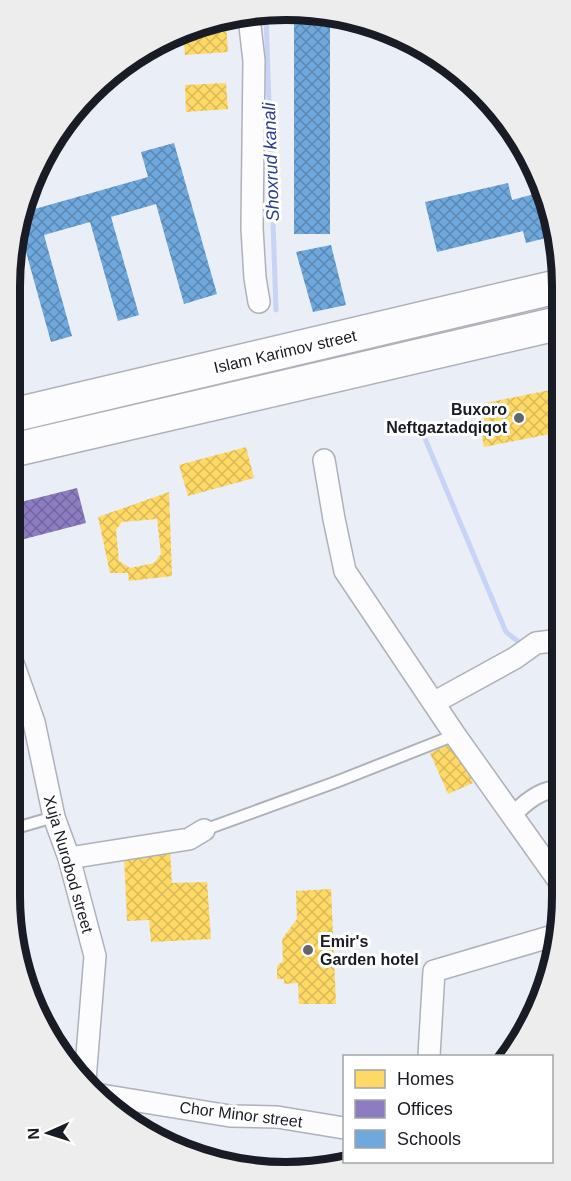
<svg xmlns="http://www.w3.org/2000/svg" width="571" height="1181" viewBox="0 0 571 1181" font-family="Arial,sans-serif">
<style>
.homes{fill:url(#homes-cross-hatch);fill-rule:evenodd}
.offices{fill:url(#offices-cross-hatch)}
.schools{fill:url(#schools-cross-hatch)}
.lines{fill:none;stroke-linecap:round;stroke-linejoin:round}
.stream{stroke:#c7d4f6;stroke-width:5}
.service-casing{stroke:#aeb1b9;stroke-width:14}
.pedestrian-casing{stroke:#aeb1b9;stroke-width:20}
.minor-casing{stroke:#aeb1b9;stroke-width:24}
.primary-casing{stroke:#aeb1b9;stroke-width:36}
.service{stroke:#fcfcfe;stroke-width:10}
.pedestrian{stroke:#fcfcfe;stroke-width:16}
.minor{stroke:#fcfcfe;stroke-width:21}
.primary{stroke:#fcfcfe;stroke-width:33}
.poi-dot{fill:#62666e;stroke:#fff;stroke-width:2}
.labels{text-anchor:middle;stroke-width:6;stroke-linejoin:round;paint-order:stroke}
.street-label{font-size:16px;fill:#191c24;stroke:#fff}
.poi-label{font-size:16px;font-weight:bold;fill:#191c24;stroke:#fff;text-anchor:end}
.water-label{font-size:18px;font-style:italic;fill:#2b3f94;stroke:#fff}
.rim{fill:none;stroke:#191c24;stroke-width:8}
</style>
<defs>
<pattern id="homes-cross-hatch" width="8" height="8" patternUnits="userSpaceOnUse" patternTransform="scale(1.5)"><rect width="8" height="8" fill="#ffd966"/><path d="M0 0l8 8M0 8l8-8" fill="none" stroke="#daba58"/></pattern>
<pattern id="offices-cross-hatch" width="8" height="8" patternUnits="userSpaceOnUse" patternTransform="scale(1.5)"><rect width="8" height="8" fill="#8e7cc3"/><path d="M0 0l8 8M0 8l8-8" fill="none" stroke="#73659e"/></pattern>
<pattern id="schools-cross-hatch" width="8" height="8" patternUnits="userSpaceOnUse" patternTransform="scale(1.5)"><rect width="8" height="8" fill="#6fa8dc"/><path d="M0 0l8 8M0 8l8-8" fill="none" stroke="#5a88b2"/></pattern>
</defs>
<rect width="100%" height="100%" fill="#eaeef7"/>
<g class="homes">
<path d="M226 24 228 52 185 55 183 31 192 26Z"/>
<path d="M226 83 228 109 186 112 185 85Z"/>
<path d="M560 388V432L484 447 476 405Z"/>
<path d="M246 447 254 478 188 496 179 465Z"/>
<path d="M169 492 172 576 129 581 128 573H110L98 517ZM157 519 161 554 154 563 130 568 119 561 116 530 122 522Z"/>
<path d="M456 742 473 783 448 794 430 753Z"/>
<path d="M170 851 172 883 207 882 211 939 151 942 149 920 127 921 124 856Z"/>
<path d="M331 889 336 1004H299L298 983 284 984V979H277V966L283 961 282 939 297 919 296 891Z"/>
</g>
<path class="offices" d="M77 488 86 523 9 543V505Z"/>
<g class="schools">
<path d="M303 10 330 17V234H294V11Z"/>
<path d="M174 143 217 294 184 304 156 204 111 217 139 315 118 321 90 222 44 235 72 336 51 342 23 241 16 243 24 212 148 177 141 152Z"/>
<path d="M508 183 512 200 538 193 554 236 526 243 523 231 437 252 425 202Z"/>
<path d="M331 245 346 305 313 312 296 252Z"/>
</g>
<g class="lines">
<g class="stream">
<path d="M266 15 276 310"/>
<path d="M421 429 506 632 524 646"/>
</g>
<g class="service-casing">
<g id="service">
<path d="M9 830 54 817"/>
<path d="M204 830 336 782 455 735"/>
</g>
</g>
<g class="pedestrian-casing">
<path id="pedestrian" d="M512 816C525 802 542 788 561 789"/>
</g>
<g class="minor-casing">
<g id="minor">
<path d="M249 17 254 61 252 228 255 278 259 302"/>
<path d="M324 460 334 519 345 571 455 735 561 884"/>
<path d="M9 652 34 722 54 817 69 858 95 956 85 1080"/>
<path d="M435 702 515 658 536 643 561 640"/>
<path d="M69 858 189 839 204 830"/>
<path d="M429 1056 434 971 556 935"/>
<path d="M101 1095 230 1116 277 1117 344 1128"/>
</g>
</g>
<g class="primary-casing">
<g id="primary">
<path d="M9 416 560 286"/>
<path d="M9 451 560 323"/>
</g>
</g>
<use href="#service" class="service"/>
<use href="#pedestrian" class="pedestrian"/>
<use href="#minor" class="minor"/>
<use href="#primary" class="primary"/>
</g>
<g class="poi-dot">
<circle cx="519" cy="418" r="6"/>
<circle cx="308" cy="950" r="6"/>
</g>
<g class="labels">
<g class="street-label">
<text transform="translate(285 351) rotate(-13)" y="6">Islam Karimov street</text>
<text transform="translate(69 864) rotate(74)" y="6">Xuja Nurobod street</text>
<text transform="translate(241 1114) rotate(7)" y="6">Chor Minor street</text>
</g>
<g class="poi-label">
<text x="507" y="415">Buxoro<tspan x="507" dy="18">Neftgaztadqiqot</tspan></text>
<text x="320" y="947" text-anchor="start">Emir's<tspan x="320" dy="18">Garden hotel</tspan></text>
</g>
<g class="water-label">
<text transform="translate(271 162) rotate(-92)" y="6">Shoxrud kanali</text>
</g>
</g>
<path d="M0 0H571V1181H0ZM286 20H286A266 266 0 0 1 552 286V896A266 266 0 0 1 286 1162H286A266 266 0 0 1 20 896V286A266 266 0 0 1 286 20Z" fill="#ededed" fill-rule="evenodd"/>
<path class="rim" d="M286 20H286A266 266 0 0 1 552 286V896A266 266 0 0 1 286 1162H286A266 266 0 0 1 20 896V286A266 266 0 0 1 286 20Z"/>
<rect x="343" y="1055" width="210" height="108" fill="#ffffff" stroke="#a3a4a7" stroke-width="1.5"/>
<rect x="355" y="1070" width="30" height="18" fill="#ffd966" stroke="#a3a4a7" stroke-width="1.5"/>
<text x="397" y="1085" font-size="18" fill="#191c24">Homes</text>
<rect x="355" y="1100" width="30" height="18" fill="#8e7cc3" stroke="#a3a4a7" stroke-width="1.5"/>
<text x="397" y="1115" font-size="18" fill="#191c24">Offices</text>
<rect x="355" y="1130" width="30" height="18" fill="#6fa8dc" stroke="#a3a4a7" stroke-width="1.5"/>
<text x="397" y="1145" font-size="18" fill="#191c24">Schools</text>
<g transform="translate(48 1133) rotate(267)" stroke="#ffffff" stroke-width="4.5" paint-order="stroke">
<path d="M0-4.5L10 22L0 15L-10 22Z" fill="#191c24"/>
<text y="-9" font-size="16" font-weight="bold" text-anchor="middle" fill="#191c24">N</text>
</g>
</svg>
